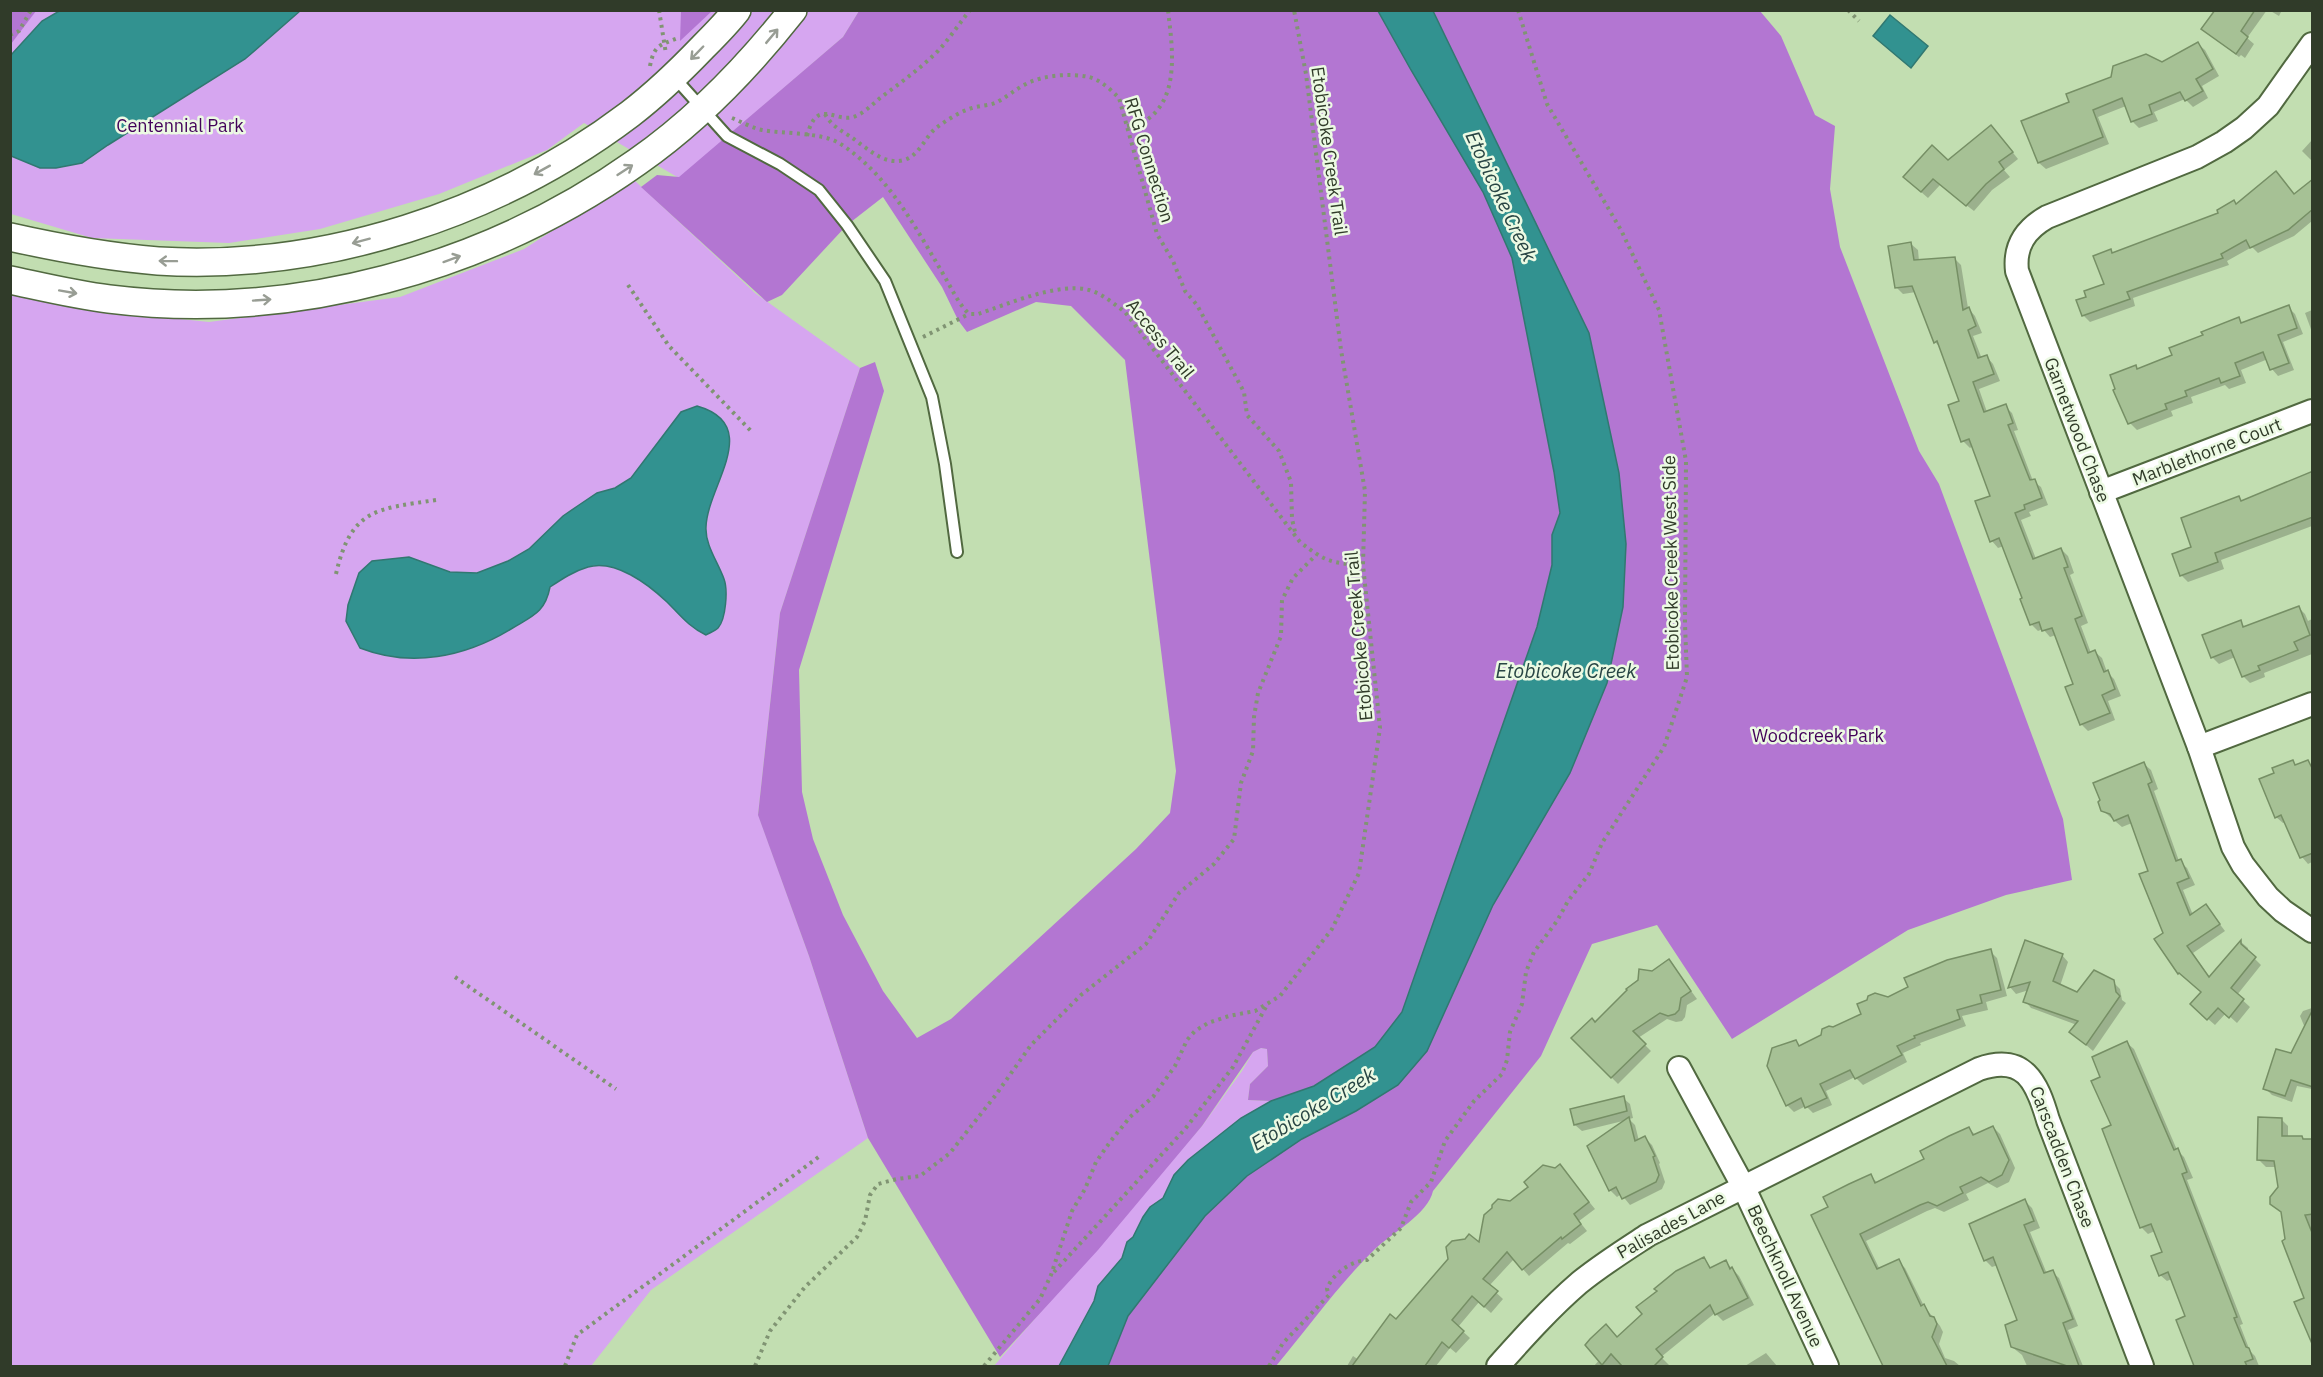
<svg xmlns="http://www.w3.org/2000/svg" width="2323" height="1377" viewBox="0 0 2323 1377" font-family="'IBM Plex Sans',sans-serif">
<style>
.green{fill:#d6a6f0}
.forest{fill:#b376d2}
.water{fill:#329290;stroke:#317871;stroke-width:1.5}
.shadow{fill:#0003}
.building{fill:#a6c195;stroke:#768f65;stroke-width:1.5}
.lines{fill:none;stroke-linecap:round;stroke-linejoin:round}
.service-casing{stroke:#516940;stroke-width:14}
.minor-casing{stroke:#516940;stroke-width:26}
.tertiary-casing{stroke:#516940;stroke-width:30}
.path{stroke:#809473;stroke-width:4;stroke-dasharray:3 4.5;stroke-linecap:butt}
.service{stroke:#fff;stroke-width:10}
.minor{stroke:#fff;stroke-width:22}
.tertiary{stroke:#fff;stroke-width:27}
.oneway{stroke:#989d94}
.labels{text-anchor:middle;stroke-width:5;stroke-linejoin:round;paint-order:stroke}
.park-label{font-size:18px;fill:#43025a;stroke:#ecfae3}
.street-label{font-size:18px;fill:#303b29;stroke:#ecfae3}
.water-label{font-size:20px;font-style:italic;fill:#284544;stroke:#ecfae3}
</style>
<rect width="100%" height="100%" fill="#c2deb1"/>
<g class="green">
<path d="M10 11H859L843 37 679 178 584 123 547 150 439 194 320 229 229 243 92 238 11 214Z"/>
<path d="M633 179 755 293 860 368 780 613 758 814 809 956 868 1138 651 1290 591 1366H11V293L93 310 209 322 400 297 524 249Z"/>
<path d="M1261 1048 1267 1049 1268 1066 1250 1084 1248 1100 1271 1101 1241 1118 1188 1160 1174 1175 1163 1198 1150 1207 1143 1217 1133 1237 1127 1242 1122 1258 1098 1286 1094 1301 1059 1366H994L1202 1126 1242 1071 1253 1052Z"/>
</g>
<g class="forest">
<path d="M11 10 36 11 11 44 10 11Z"/>
<path d="M681 11V10L712 11 680 41Z"/>
<path d="M859 11H1378L1411 70 1483 192 1512 258 1554 472 1560 513 1552 535V565L1537 627 1402 1012 1375 1047 1314 1086 1271 1101 1248 1100 1250 1084 1268 1066 1267 1049 1261 1048 1253 1052 1202 1126 1098 1250 1000 1357 868 1138 809 956 758 815 780 613 860 368 875 362 884 391 799 670 802 792 813 839 843 915 883 991 917 1038 951 1019 1136 849 1170 813 1176 771 1125 360 1071 306 1036 302 967 332 958 320 942 287 883 197 847 225 782 295 767 302 641 187 657 175 679 177 843 37Z"/>
<path d="M1433 11H1760L1781 36 1815 115 1835 126 1830 189 1840 247 1919 451 1939 484 2063 819 2072 880 2006 895 1908 930 1732 1039 1657 925 1592 944 1541 1056 1433 1191C1428 1214 1392 1233 1375 1249 1339 1284 1308 1328 1276 1366H1108L1128 1316 1205 1216 1247 1176 1302 1139 1356 1111 1398 1085 1493 905 1570 773 1607 683 1623 607 1626 544 1619 473 1589 333Z"/>
</g>
<g class="water">
<path d="M61 10H300V11L245 59 108 145 82 163 56 168H40L11 156V55L42 21Z"/>
<path d="M1378 11H1433L1589 333 1619 473 1626 544 1623 607 1607 683 1570 773 1493 905 1427 1051 1398 1085 1356 1111 1302 1139 1247 1176 1205 1216 1128 1316 1108 1366H1059L1094 1301 1098 1286 1122 1258 1127 1242 1133 1237 1143 1217 1150 1207 1163 1198 1174 1175 1188 1160 1241 1118 1271 1101 1314 1086 1375 1047 1402 1012 1537 627 1552 565V535L1560 513 1554 472 1512 258 1483 192 1411 70Z"/>
<path d="M1890 15 1928 46 1911 68 1873 36Z"/>
<path d="M697 406C764 425 707 486 706 527 705 545 718 562 724 579 728 590 726 619 718 628 715 631 709 633 706 635 689 627 680 615 667 602 648 584 615 559 588 567 574 571 562 579 550 587 545 613 532 616 511 629 465 657 411 668 360 648L346 621 348 605 359 573 372 561 409 557 450 572 477 573 508 561 529 549 563 516 579 505 597 493 615 488 631 478 681 412Z"/>
</g>
<g class="shadow">
<path d="M2216 10H2267L2247 38 2254 44 2245 58 2241 55 2239 57 2203 29Z"/>
<path d="M2269 10H2282L2279 16Z"/>
<path d="M2198 44 2205 50 2219 76 2202 86 2208 98 2193 107 2185 99 2154 112 2158 121 2139 128 2133 122 2126 106 2098 117 2109 144 2046 169 2039 163 2023 122 2162 64Z"/>
<path d="M1998 134 2018 159 2004 170 2010 177 1992 190 1974 211 1940 185 1928 198 1912 184Z"/>
<path d="M2312 140V161L2302 151Z"/>
<path d="M2312 181V221L2294 236 2258 253 2252 247 2227 261 2229 265 2133 298 2135 306 2090 322 2083 315 2088 298 2106 284 2110 251 2114 254 2221 214 2234 202 2237 205 2295 196Z"/>
<path d="M1911 244 1918 250 1919 261 1954 258 1961 265 1968 308 1975 316 1982 333 1973 336 1982 359 1987 357 1993 364 2000 381 1979 389 1987 412 2005 406 2012 413 2018 430 2014 431 2033 481 2041 487 2048 505 2029 512 2031 516 2021 520 2036 559 2061 549 2068 556 2074 573 2070 575 2088 623 2081 626 2091 653 2095 652 2102 658 2107 672 2114 679 2121 696 2108 701 2115 720 2088 731 2082 725 2067 688 2075 685 2056 635 2050 637 2043 629 2038 631 2031 624 2024 599 2004 546 1998 548 1992 541V496L1973 446 1970 448 1963 441 1961 402 1941 348 1935 342 1916 292 1903 294 1897 288Z"/>
<path d="M2288 307 2295 314 2303 334 2283 342 2294 370 2278 376 2272 369 2268 359 2241 370 2246 383 2229 389 2225 385 2191 397 2193 403 2171 411 2173 416 2137 430 2130 423 2136 367 2139 370 2174 356 2205 336 2238 319 2244 324Z"/>
<path d="M2312 310V332L2305 313Z"/>
<path d="M2312 473V526L2221 560 2224 569 2188 582 2181 575 2193 548 2238 498 2242 502Z"/>
<path d="M2298 607 2305 614 2308 621 2312 619V654L2264 673 2265 677 2250 683 2243 676 2235 657 2219 664 2212 657 2240 622 2246 628Z"/>
<path d="M2292 761 2297 766 2308 762 2312 766V862L2308 864 2302 857 2286 822 2283 823 2276 817V774Z"/>
<path d="M2144 764 2151 770 2158 789 2154 791 2179 861 2187 868 2195 885 2183 890 2193 915 2206 906 2225 931 2193 953 2210 978 2241 942 2248 948V952L2261 965 2237 995 2250 1007 2237 1023 2226 1013 2215 1025 2199 1011 2203 993 2179 973 2165 934 2150 872 2132 823 2122 827 2102 810Z"/>
<path d="M1990 951 1997 958 2007 996 1986 1002 1988 1010 1962 1016 1966 1026 1920 1043 1921 1045 1903 1053 1907 1062 1863 1085 1855 1077 1826 1091 1832 1105 1813 1113 1806 1106 1794 1112 1787 1105 1795 1041 1801 1047 1888 999Z"/>
<path d="M2062 955 2068 962 2060 986 2078 994 2113 982 2120 989 2122 1000 2126 1003 2093 1051 2071 1032 2077 1025 2031 1008 2025 1001 2029 990 2016 994 2010 987Z"/>
<path d="M1669 961 1697 999 1687 1005 1685 1017 1682 1021 1676 1022 1667 1019 1638 1038 1651 1051 1618 1084 1573 1038 1595 1024 1653 972Z"/>
<path d="M2312 1008V1089L2297 1086 2292 1102 2272 1095 2265 1088 2292 1055 2305 1028 2300 1016 2303 1011Z"/>
<path d="M2127 1043 2134 1049 2177 1150 2184 1157 2193 1178 2187 1180 2243 1324 2240 1325 2250 1351 2255 1356 2259 1366H2195L2178 1321 2187 1317 2172 1279 2167 1281 2160 1275 2163 1253 2155 1231 2148 1234 2141 1227 2113 1126 2102 1078Z"/>
<path d="M1623 1098 1630 1104 1633 1118 1629 1119 1635 1125 1639 1141 1645 1138 1652 1145 1660 1163 1659 1164 1665 1182 1662 1189 1630 1205 1621 1194 1617 1197 1610 1190 1627 1120 1582 1131 1575 1125Z"/>
<path d="M2281 1119 2288 1126V1138L2312 1140V1222H2311L2312 1227V1281L2283 1213 2272 1203 2279 1187 2276 1167H2266L2259 1160Z"/>
<path d="M1993 1127 2000 1134 2015 1168 2009 1182 1997 1188 1988 1183 1966 1194 1969 1200 1944 1212 1935 1208 1927 1211 1866 1241 1880 1270 1898 1261 1905 1268 1924 1306 1940 1326 1943 1332 1939 1344 1945 1358 1954 1361 1960 1366H1895L1830 1208 1870 1176 1878 1183 1926 1160 1969 1128 1976 1136Z"/>
<path d="M1560 1166 1595 1209 1579 1221 1587 1231 1570 1244 1568 1243 1529 1276 1514 1259 1489 1286 1503 1299 1491 1313 1479 1302 1458 1327 1470 1338 1456 1353 1450 1348 1436 1366H1429L1421 1360 1416 1366H1347L1353 1356 1359 1360 1396 1321 1480 1245 1510 1202Z"/>
<path d="M2025 1201 2032 1208 2040 1228 2030 1232 2047 1274 2052 1272 2059 1278 2078 1326 2068 1330 2083 1366H2027L2022 1355 2012 1347 2019 1321 1998 1265 1992 1267 1985 1260Z"/>
<path d="M1704 1259 1712 1269 1726 1262 1739 1276 1754 1305 1723 1321 1715 1313 1661 1357 1669 1365 1667 1366H1594L1618 1339Z"/>
<path d="M1766 1353 1777 1366H1745Z"/>
</g>
<g class="building">
<path d="M2215 10H2255L2241 31 2248 37 2236 54 2201 29Z"/>
<path d="M2198 42 2213 69 2196 79 2203 91 2185 101 2180 92 2149 105 2152 114 2131 122 2122 98 2093 110 2103 137 2038 163 2021 121 2069 102 2066 94 2111 77 2113 66 2146 54 2162 62Z"/>
<path d="M1991 125 2013 152 1999 162 2004 169 1986 184 1966 206 1933 179 1921 192 1903 177 1932 145 1948 160Z"/>
<path d="M2276 171 2294 194 2313 179V209L2288 230 2250 248 2246 240 2221 254 2223 258 2127 292 2130 299 2082 316 2076 300 2086 297 2084 291 2104 284 2093 256 2111 249 2112 253 2218 213 2217 210 2234 200 2236 204Z"/>
<path d="M1911 242 1914 260 1955 257 1963 310 1969 307 1976 326 1968 330 1978 358 1987 355 1994 374 1973 382 1984 412 2006 404 2013 423 2008 425 2030 480 2035 479 2042 498 2024 505 2025 509 2015 513 2033 559 2061 548 2068 567 2064 568 2082 616 2075 619 2088 653 2095 650 2104 672 2108 670 2115 689 2102 695 2110 713 2080 725 2065 687 2073 684 2052 628 2042 631 2039 622 2030 625 2020 599 2022 598 1999 538 1990 542 1975 501 1990 496 1969 439 1961 442 1948 405 1959 401 1937 341 1934 343 1912 286 1895 288 1888 246Z"/>
<path d="M2289 305 2297 328 2278 335 2289 363 2270 370 2263 352 2235 363 2240 376 2221 383 2219 378 2185 391 2187 396 2165 404 2167 409 2128 424 2113 390 2115 389 2110 375 2136 365 2137 369 2172 355 2169 348 2203 335 2201 332 2239 317 2241 323Z"/>
<path d="M2313 471V517L2215 553 2218 562 2180 576 2172 554 2191 547 2181 518 2239 496 2241 501Z"/>
<path d="M2299 606 2310 635 2294 642 2298 650 2258 666 2260 670 2242 677 2231 650 2211 658 2202 635 2241 620 2243 627Z"/>
<path d="M2293 760 2295 765 2308 760 2313 770V853L2300 858 2281 815 2275 818 2259 779 2274 773 2272 768Z"/>
<path d="M2144 762 2152 782 2148 784 2176 861 2181 859 2189 878 2177 883 2190 915 2206 904 2220 924 2187 946 2209 977 2241 940V944L2256 957 2231 988 2244 999 2229 1018 2218 1008 2207 1020 2190 1004 2201 992 2179 973 2178 974 2154 939 2163 933 2139 874 2148 871 2128 815 2114 821 2110 814 2101 811 2098 802 2100 800 2093 783Z"/>
<path d="M2025 940 2063 954 2053 981 2077 992 2094 970 2114 980 2116 992 2120 996 2086 1045 2069 1032 2078 1021 2023 1002 2030 982 2008 988Z"/>
<path d="M1991 949 2001 990 1980 995 1982 1003 1957 1010 1960 1019 1914 1036 1915 1038 1897 1046 1902 1055 1855 1079 1850 1070 1820 1084 1827 1098 1805 1108 1801 1098 1786 1106 1767 1066 1772 1048 1796 1040 1799 1046 1821 1035 1822 1029 1829 1026 1833 1027 1861 1014 1857 1004 1867 1000 1868 996 1875 993 1888 997 1908 987 1904 978 1947 960Z"/>
<path d="M1669 959 1691 991 1681 998 1679 1010 1675 1014 1668 1016 1660 1013 1633 1031 1646 1044 1611 1078 1571 1038 1592 1018 1595 1022 1627 990 1626 989 1638 980 1639 969 1652 971Z"/>
<path d="M2313 1009V1087L2291 1080 2285 1096 2263 1089 2276 1049 2291 1053Z"/>
<path d="M2127 1041 2174 1150 2178 1148 2187 1172 2182 1174 2237 1317 2234 1318 2246 1347 2249 1348 2253 1359 2245 1362 2247 1366H2194L2176 1320 2185 1316 2168 1272 2159 1276 2151 1256 2162 1252 2151 1224 2140 1228 2102 1129 2111 1125 2091 1081 2100 1077 2092 1057Z"/>
<path d="M1624 1096 1627 1111 1574 1125 1570 1109Z"/>
<path d="M1629 1117 1635 1141 1645 1136 1655 1156 1653 1157 1659 1175 1656 1182 1622 1199 1616 1187 1609 1191 1587 1146Z"/>
<path d="M2258 1117 2282 1118V1136H2302L2303 1139H2313V1214L2305 1215 2313 1235V1346L2294 1302 2304 1298 2282 1241 2285 1239 2281 1212 2270 1204V1197L2278 1187 2274 1161 2257 1160Z"/>
<path d="M1993 1126 2009 1160 2002 1175 1989 1182 1981 1177 1960 1187 1963 1193 1937 1206 1928 1202 1920 1205 1860 1234 1877 1269 1899 1259 1921 1306 1924 1304 1930 1316 1934 1317 1937 1324 1932 1337 1947 1366H1883L1811 1215 1828 1207 1823 1197 1849 1184 1871 1174 1875 1183 1924 1159 1920 1151 1949 1136 1969 1127 1973 1135Z"/>
<path d="M1560 1164 1589 1202 1574 1214 1581 1224 1562 1239 1561 1237 1522 1270 1507 1252 1483 1279 1498 1291 1484 1307 1472 1296 1452 1320 1464 1331 1449 1348 1442 1342 1425 1366H1352L1390 1314 1396 1319 1448 1259 1446 1247 1452 1241 1465 1239 1469 1234 1479 1242 1484 1215 1492 1208V1205L1498 1199 1510 1201 1528 1187 1524 1182 1543 1165 1555 1168Z"/>
<path d="M2025 1199 2034 1221 2024 1225 2044 1273 2053 1270 2065 1299 2073 1319 2063 1323 2079 1366H2067L2011 1347 2005 1325 2017 1320 1993 1257 1984 1261 1969 1224Z"/>
<path d="M1704 1257 1710 1268 1726 1260 1730 1269 1732 1267 1748 1298 1715 1315 1710 1305 1656 1349 1663 1357 1654 1366H1622L1611 1354 1602 1365 1585 1345 1590 1339 1606 1324 1617 1337 1642 1314 1636 1307 1657 1291 1654 1289 1676 1271Z"/>
</g>
<g class="lines">
<g class="service-casing">
<path id="service" d="M674 77 727 136 780 164 819 190 847 225 885 281 932 397 945 464 957 552"/>
</g>
<g class="minor-casing">
<g id="minor">
<path d="M2312 44 2268 106 2244 128 2224 142 2197 157 2047 217C2026 229 2014 245 2017 271L2199 747 2233 847 2243 865 2268 897 2283 911 2312 931"/>
<path d="M2101 492 2312 411"/>
<path d="M2199 747 2312 704"/>
<path d="M1679 1068 1743 1186 1827 1366"/>
<path d="M1498 1366C1524 1337 1550 1308 1579 1283 1601 1265 1625 1250 1648 1235L1979 1069C2024 1053 2037 1082 2048 1120L2142 1366"/>
</g>
</g>
<g class="tertiary-casing">
<g id="tertiary">
<path d="M10 237C59 248 108 257 158 261 324 271 498 214 630 114 656 94 680 71 703 47 715 35 727 23 737 10"/>
<path d="M10 280C43 287 76 295 109 299 293 322 486 269 637 162 696 121 748 67 793 10"/>
</g>
</g>
<g class="path">
<path d="M659 10 666 54"/>
<path d="M1848 10 1859 21"/>
<path d="M10 35 19 31 31 10"/>
<path d="M650 66C654 45 660 45 678 38"/>
<path d="M825 114C833 129 846 132 859 143 872 152 886 165 904 160 919 156 925 137 936 128 947 120 959 112 972 108 981 105 991 106 999 101 1008 96 1016 89 1026 84 1043 75 1070 73 1089 77 1101 80 1111 90 1119 98L1157 234 1173 261 1185 291 1197 305 1244 392 1247 415 1279 451 1291 482 1292 519 1296 536"/>
<path d="M732 118C742 122 752 128 762 130 784 134 820 132 839 143 887 173 914 225 942 272 951 287 957 302 969 314H978C1008 304 1058 282 1089 290 1103 294 1114 304 1125 312L1300 542C1326 562 1331 563 1363 565"/>
<path d="M1127 126C1132 125 1140 124 1145 121 1181 98 1172 46 1168 10"/>
<path d="M807 136C818 94 837 127 858 115 866 111 873 104 880 98 900 83 920 69 938 51 949 39 959 24 970 10"/>
<path d="M628 285 669 346 751 431"/>
<path d="M923 337 969 314"/>
<path d="M336 574C351 508 377 509 436 500"/>
<path d="M455 977 616 1089"/>
<path d="M1054 1272 1185 1129 1233 1067 1267 1005"/>
<path d="M565 1366 577 1335 820 1156"/>
<path d="M755 1366 770 1331 805 1287 857 1237 865 1221 870 1195 878 1184 897 1179 920 1176 950 1153 995 1096 1031 1045 1081 995 1146 944 1179 893 1214 864 1234 839 1241 783 1253 751 1254 717 1258 693 1281 636 1282 600 1293 578 1316 555"/>
<path d="M984 1366 1040 1299 1051 1275 1072 1211 1085 1189 1096 1162 1110 1142 1130 1117 1153 1097 1175 1066 1187 1040 1195 1031 1208 1023 1229 1016 1255 1011 1280 996 1332 929 1359 873 1380 728 1363 565 1365 491 1341 350 1306 74 1294 10"/>
<path d="M1269 1366 1283 1343 1329 1295 1327 1289C1332 1274 1351 1261 1367 1260L1401 1228 1411 1202 1431 1182 1445 1141 1474 1101 1502 1074 1507 1060 1510 1032 1522 1004 1526 972 1534 952 1557 921 1568 901 1589 874 1602 843 1664 747 1687 677 1685 624 1686 461 1659 310 1621 230 1547 104 1518 10"/>
</g>
<use href="#service" class="service"/>
<use href="#minor" class="minor"/>
<use href="#tertiary" class="tertiary"/>
</g>
<defs><path id="oneway-shaft" d="M-6 0H5M1.5-3L5.5 0L1.5 3" fill="none" stroke-width="1.6" stroke-linecap="round" stroke-linejoin="round" transform="scale(1.5)"/></defs>
<g class="oneway">
<use href="#oneway-shaft" transform="translate(772 36) rotate(-50)"/>
<use href="#oneway-shaft" transform="translate(697 53) rotate(134)"/>
<use href="#oneway-shaft" transform="translate(542 170) rotate(151)"/>
<use href="#oneway-shaft" transform="translate(625 170) rotate(-33)"/>
<use href="#oneway-shaft" transform="translate(361 241) rotate(165)"/>
<use href="#oneway-shaft" transform="translate(452 259) rotate(-20)"/>
<use href="#oneway-shaft" transform="translate(168 261) rotate(-179)"/>
<use href="#oneway-shaft" transform="translate(68 292) rotate(10)"/>
<use href="#oneway-shaft" transform="translate(262 300) rotate(-4)"/>
</g>
<g class="labels">
<g class="park-label">
<text x="180" y="132">Centennial Park</text>
<text x="1818" y="742">Woodcreek Park</text>
</g>
<g class="street-label">
<text transform="translate(1329 151) rotate(82)" y="6">Etobicoke Creek Trail</text>
<text transform="translate(1149 160) rotate(73)" y="6">RFG Connection</text>
<text transform="translate(1160 339) rotate(51)" y="6">Access Trail</text>
<text transform="translate(2077 430) rotate(69)" y="6">Garnetwood Chase</text>
<text transform="translate(2207 452) rotate(-21)" y="6">Marblethorne Court</text>
<text transform="translate(1671 563) rotate(-91)" y="6">Etobicoke Creek West Side</text>
<text transform="translate(1359 636) rotate(-95)" y="6">Etobicoke Creek Trail</text>
<text transform="translate(2062 1157) rotate(69)" y="6">Carscadden Chase</text>
<text transform="translate(1671 1225) rotate(-29)" y="6">Palisades Lane</text>
<text transform="translate(1785 1276) rotate(65)" y="6">Beechknoll Avenue</text>
</g>
<g class="water-label">
<text transform="translate(1501 196) rotate(65)" y="7">Etobicoke Creek</text>
<text x="1566" y="678">Etobicoke Creek</text>
<text transform="translate(1313 1109) rotate(-31)" y="7">Etobicoke Creek</text>
</g>
</g>
<rect width="2323" height="1377" fill="none" stroke="#303b29" stroke-width="24"/>
</svg>
